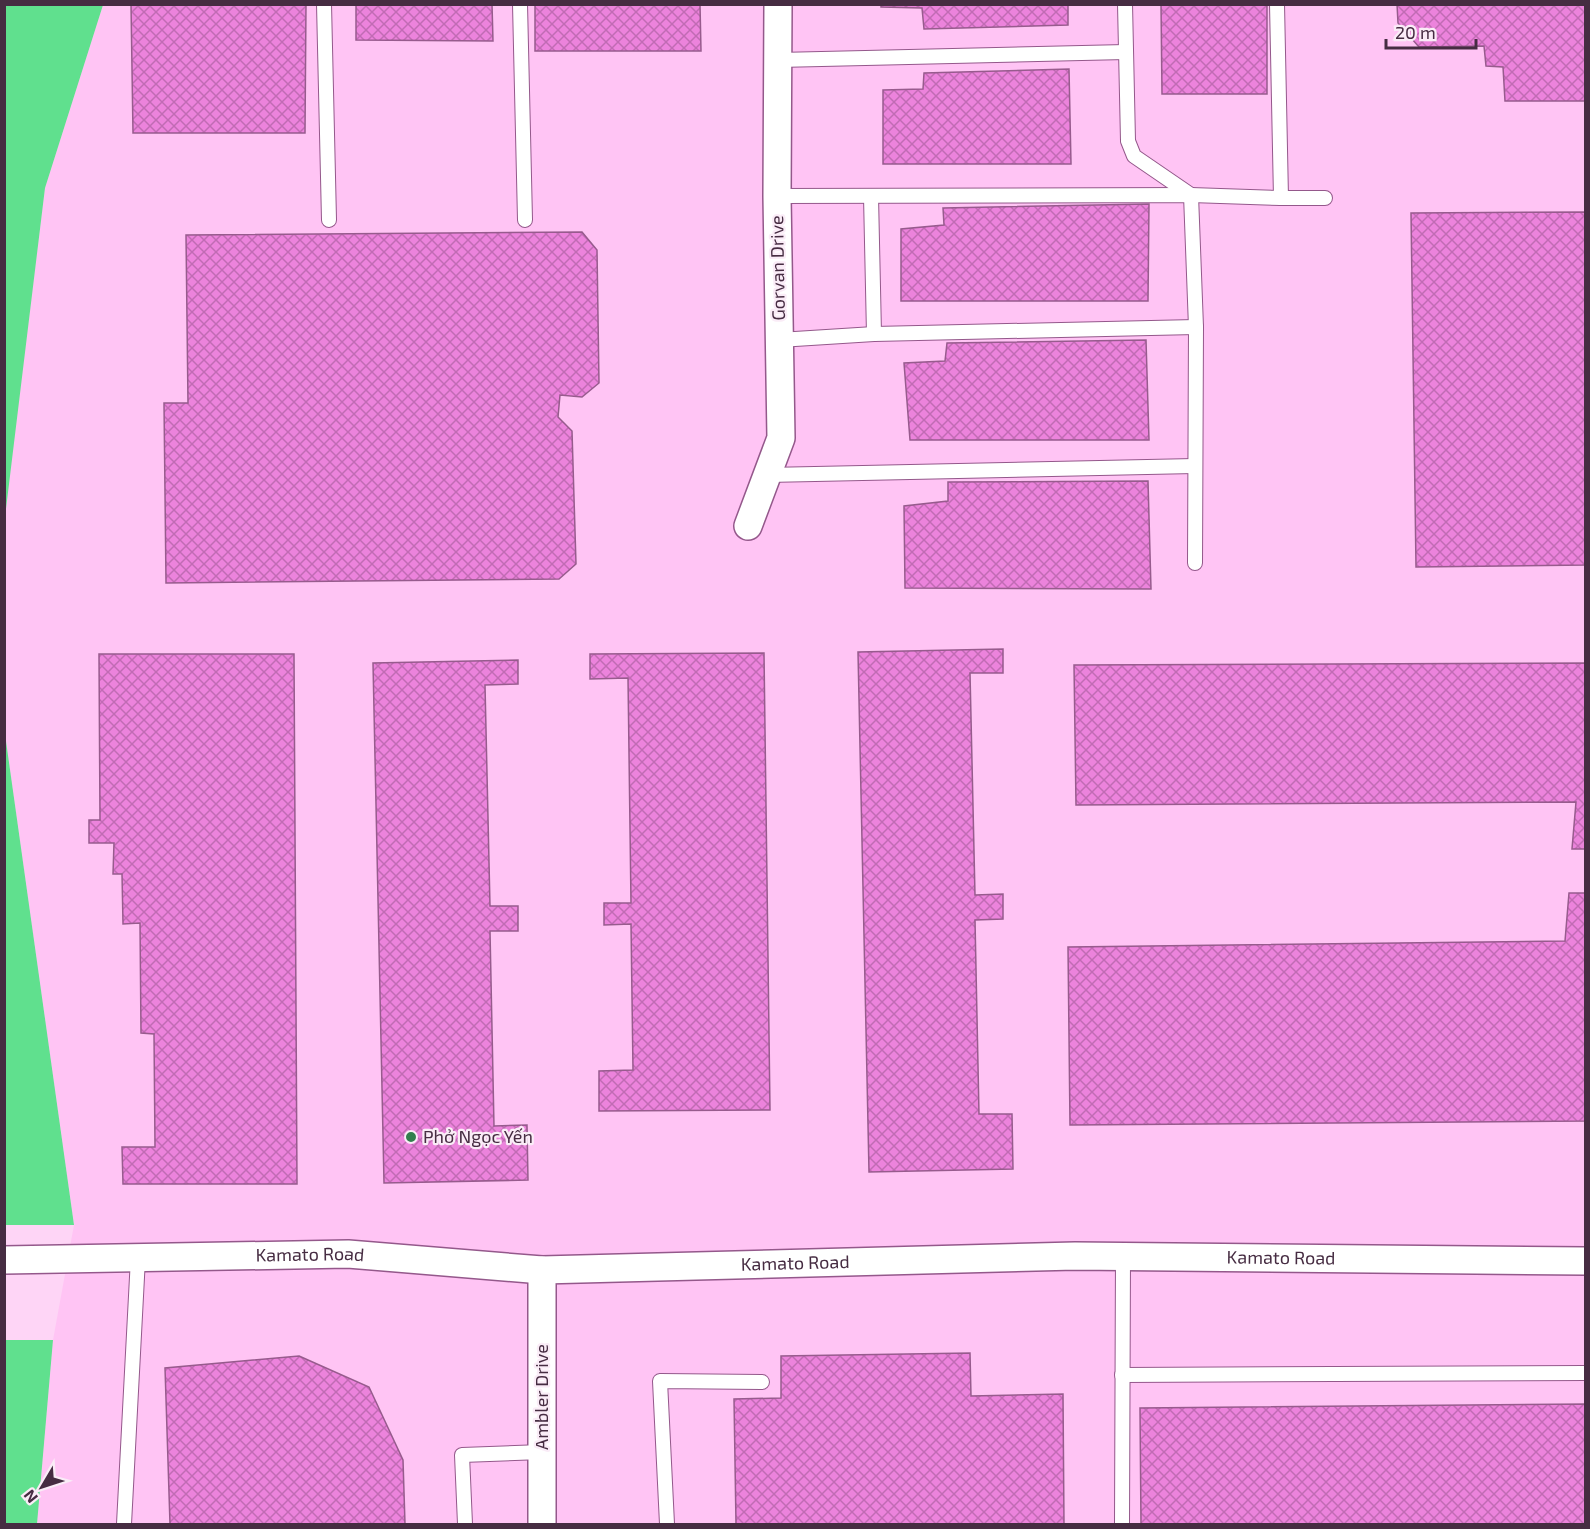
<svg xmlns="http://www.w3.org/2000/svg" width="1590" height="1529" viewBox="0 0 1590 1529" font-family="'Exo 2',sans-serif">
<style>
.built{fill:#ffc4f4}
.green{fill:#60e08e}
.building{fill:url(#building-cross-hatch);stroke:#975b8d;stroke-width:1.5}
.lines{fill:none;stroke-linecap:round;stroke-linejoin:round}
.service-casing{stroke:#94588b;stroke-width:16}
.minor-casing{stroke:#94588b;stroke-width:30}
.service{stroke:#fff;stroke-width:14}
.minor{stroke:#fff;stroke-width:27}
.poi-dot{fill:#327f4e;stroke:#faecf7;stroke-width:2}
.labels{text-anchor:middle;stroke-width:4.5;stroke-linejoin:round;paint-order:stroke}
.street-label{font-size:18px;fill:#462c42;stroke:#faecf7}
.poi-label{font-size:18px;fill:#462c42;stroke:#faecf7;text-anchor:start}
</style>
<defs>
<pattern id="building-cross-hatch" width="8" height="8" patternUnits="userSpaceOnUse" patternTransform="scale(1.5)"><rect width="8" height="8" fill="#ec83dc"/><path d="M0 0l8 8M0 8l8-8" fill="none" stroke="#c16bb4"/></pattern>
</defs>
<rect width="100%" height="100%" fill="#fed5f6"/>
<path class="built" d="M103 5H1585V1524H37L53 1340 74 1225 5 734 4 517 45 188Z"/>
<g class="green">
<path d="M5 4 103 5 45 188 5 517Z"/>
<path d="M5 734 74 1225H5Z"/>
<path d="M5 1340H53L37 1524H5Z"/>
</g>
<g class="building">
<path d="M131 4H306L305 133H133Z"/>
<path d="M356 4H492L493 41 356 40Z"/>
<path d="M535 4H700L701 51H535Z"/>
<path d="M881 4H1068V25L924 29 922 8 881 7Z"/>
<path d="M1161 4H1267V94H1162Z"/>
<path d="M1397 4H1586V101H1505L1503 67 1486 66 1484 46 1419 47 1398 23Z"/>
<path d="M1069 69 1071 164H883V90L923 89 924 73Z"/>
<path d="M1149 204 1148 301H901V229L944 225 943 208Z"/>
<path d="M1586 212V565L1416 567 1411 213Z"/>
<path d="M582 232 597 250 599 383 582 397 560 395 558 417 572 431 576 564 559 579 166 583 164 403H188L186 235Z"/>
<path d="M1146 340 1149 440H910L904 363 945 361 947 343Z"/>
<path d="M1148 481 1151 589 905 588 904 506 948 501V482Z"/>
<path d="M1003 649V673H970L975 895 1003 894V919L975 920 979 1114H1012L1013 1169 869 1172 858 652Z"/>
<path d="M764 653 770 1110 599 1111V1071L633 1070 631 924 604 925V903H631L628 678 590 679V654Z"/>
<path d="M99 654H294L297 1184H123L122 1147H155L154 1034 141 1033 140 923 123 924 122 874H113L114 843H89V820H100Z"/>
<path d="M518 660V684L485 685 490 906H518V931H490L494 1126 527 1125 528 1180 384 1183 373 663Z"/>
<path d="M1586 663V849H1572L1576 802 1076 805 1074 665Z"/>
<path d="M1569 893H1586V1121L1070 1125 1068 947 1565 941Z"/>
<path d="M970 1353 971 1396 1063 1394 1064 1524H736L734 1399 781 1398V1356Z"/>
<path d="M299 1356 369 1387 403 1460 405 1524H170L165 1368Z"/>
<path d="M1586 1404V1524H1141L1140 1408Z"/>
</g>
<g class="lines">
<g class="service-casing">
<g id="service">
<path d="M324 4 329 220"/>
<path d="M520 4 525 220"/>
<path d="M1125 4 1128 141 1134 156 1191 195 1196 327 1195 563"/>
<path d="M1277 4 1281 198"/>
<path d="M778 60 1126 52"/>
<path d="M777 196 1191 195 1281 198H1325"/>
<path d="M871 196 874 334"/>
<path d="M779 340 874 334 1196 327"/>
<path d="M767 475 1195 466"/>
<path d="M1122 1375 1586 1373"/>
<path d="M124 1524 138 1258"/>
<path d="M465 1524 462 1455 542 1452"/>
<path d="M667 1524 660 1381 762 1382"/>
<path d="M1122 1524 1123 1256"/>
</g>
</g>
<g class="minor-casing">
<g id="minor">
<path d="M748 526 781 438 777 196 778 4"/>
<path id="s1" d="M4 1260 348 1254 542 1270 1075 1256 1586 1261"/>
<path d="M542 1524V1270"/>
</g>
</g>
<use href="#service" class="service"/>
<use href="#minor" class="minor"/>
</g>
<circle class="poi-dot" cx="411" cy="1137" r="6"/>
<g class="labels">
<g class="street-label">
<text transform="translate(778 268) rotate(-91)" y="6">Gorvan Drive</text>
<text dy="6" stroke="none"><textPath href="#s1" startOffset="306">Kamato Road</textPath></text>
<text dy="6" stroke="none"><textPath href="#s1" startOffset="1278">Kamato Road</textPath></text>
<text dy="6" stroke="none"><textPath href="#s1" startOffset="792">Kamato Road</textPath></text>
<text transform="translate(542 1397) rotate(-90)" y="6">Ambler Drive</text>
</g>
<g class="poi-label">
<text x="423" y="1143">Phở Ngọc Yến</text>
</g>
</g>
<rect width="1590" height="1529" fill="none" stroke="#462c42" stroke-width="12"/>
<g transform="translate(42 1487) rotate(231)" stroke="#faecf7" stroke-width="4.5" paint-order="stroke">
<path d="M0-4.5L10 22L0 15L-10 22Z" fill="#462c42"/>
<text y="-9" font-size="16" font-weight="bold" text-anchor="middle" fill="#462c42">N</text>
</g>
<path d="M1386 39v9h90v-9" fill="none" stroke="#462c42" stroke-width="3"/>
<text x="1395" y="39" font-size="18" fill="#462c42" stroke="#faecf7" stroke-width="4.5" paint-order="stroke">20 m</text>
</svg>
